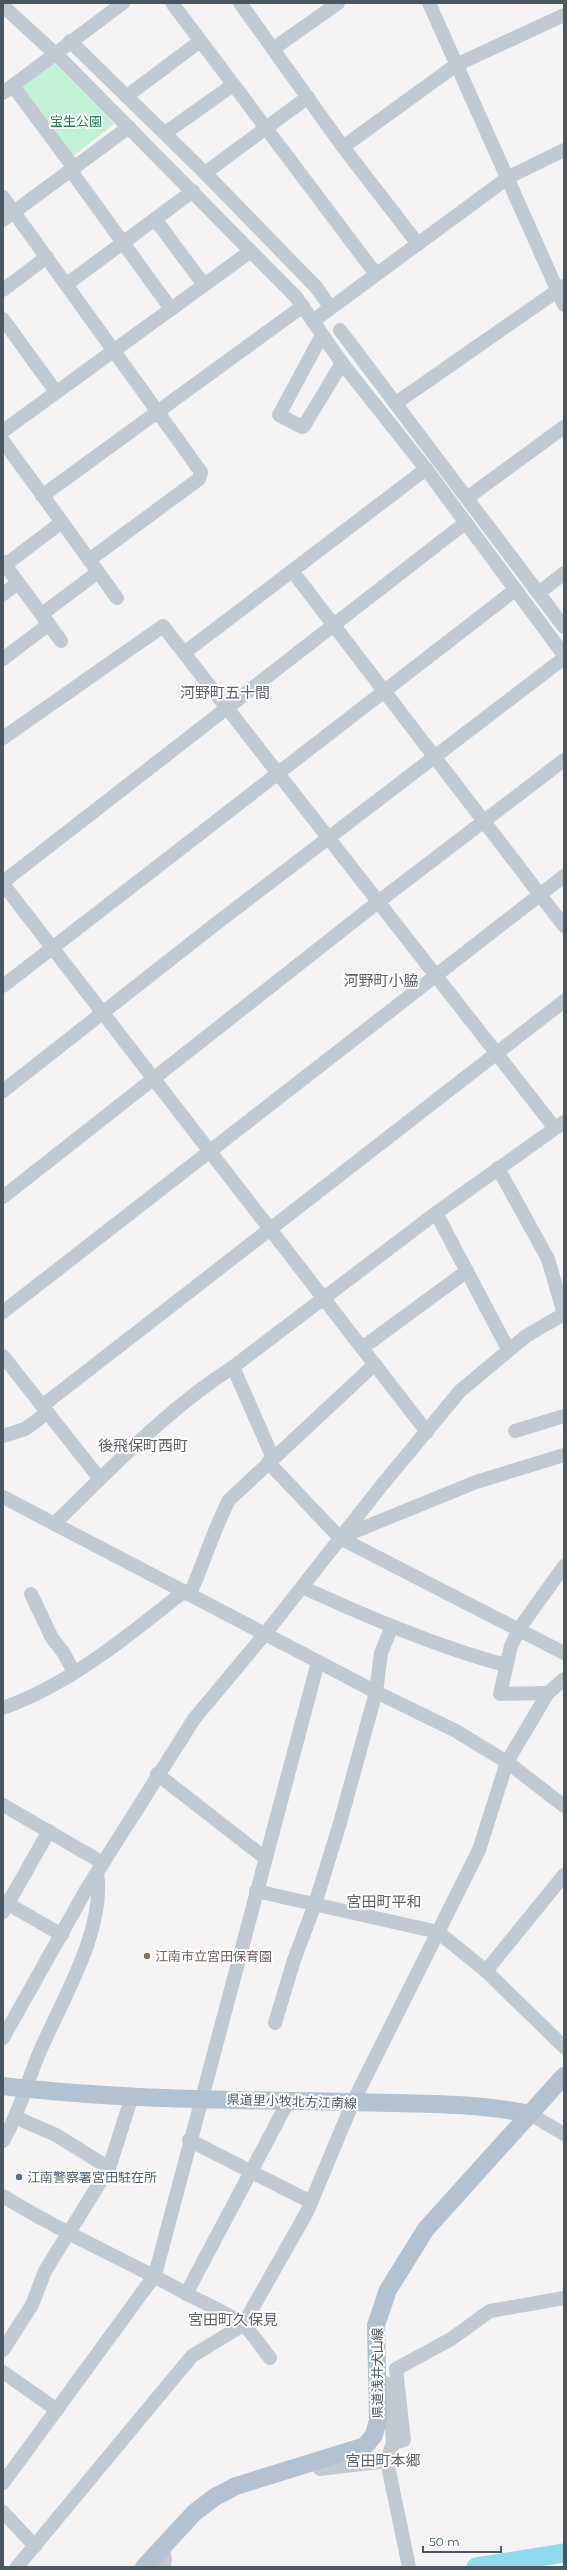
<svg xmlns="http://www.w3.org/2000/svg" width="567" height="2570" viewBox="0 0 567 2570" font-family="Montserrat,'Noto Sans JP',sans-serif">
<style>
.green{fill:#c3f1d5}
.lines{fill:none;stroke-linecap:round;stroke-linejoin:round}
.river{stroke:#90daee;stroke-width:19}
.minor{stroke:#c1cad2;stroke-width:14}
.major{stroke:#b3c2d1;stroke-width:18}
.education-dot{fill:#8d6e63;stroke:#fff;stroke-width:1.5}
.service-dot{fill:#5c6f8a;stroke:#fff;stroke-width:1.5}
.labels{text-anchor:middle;stroke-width:4;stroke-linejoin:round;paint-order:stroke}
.park-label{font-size:13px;fill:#17864f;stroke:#fff}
.education-label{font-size:13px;fill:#785e54;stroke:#fff;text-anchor:start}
.street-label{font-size:13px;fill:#4a5661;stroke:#fff}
.service-label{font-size:13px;fill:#4e5e75;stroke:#fff;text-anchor:start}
.quarter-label{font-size:15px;fill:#5f6368;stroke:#fff}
</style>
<rect width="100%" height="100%" fill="#f5f3f3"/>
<path class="green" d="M52 61 114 124 72 157 20 86Z"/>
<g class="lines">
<path class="river" d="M476 2567 564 2553"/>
<g class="minor">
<path d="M172 3 375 273"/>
<path d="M240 3 343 147 418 244"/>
<path d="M429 3 564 305"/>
<path d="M3 6 62 60 296 297 342 363 426 469 564 655"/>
<path d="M70 41 205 173 316 287 330 307"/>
<path d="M273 49 338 3"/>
<path d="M13 86 74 168V175L171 309"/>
<path d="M3 93 123 3"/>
<path d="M127 96 199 42"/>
<path d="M165 133 233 85"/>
<path d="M343 147 456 65 564 15"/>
<path d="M205 173 308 97"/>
<path d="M3 197 201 472 199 479 89 560"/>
<path d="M155 219 204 285"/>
<path d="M3 220 129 127"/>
<path d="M67 284 193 191"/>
<path d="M3 290 47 257"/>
<path d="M3 319 56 392"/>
<path d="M313 321 509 177 564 150"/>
<path d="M340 330 564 627"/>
<path d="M322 335 279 415 302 427 304 426 342 363"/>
<path d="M396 403 564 286"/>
<path d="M3 431 251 251"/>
<path d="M3 441 117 598"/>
<path d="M42 496 303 306"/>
<path d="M467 498 564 427"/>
<path d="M3 562 61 641"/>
<path d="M5 565 62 522"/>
<path d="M293 572 564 926"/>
<path d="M539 593 564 573"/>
<path d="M3 594 18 583"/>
<path d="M42 614 98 572"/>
<path d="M184 653 426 469"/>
<path d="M3 659 49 624"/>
<path d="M3 738 163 626 554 1127"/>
<path d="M3 882 465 523"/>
<path d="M3 884 427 1432"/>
<path d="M3 986 515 590"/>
<path d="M3 1091 213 926 564 658"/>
<path d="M498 1168 548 1259 564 1314"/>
<path d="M3 1197 378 902 564 760"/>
<path d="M436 1213 508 1349"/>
<path d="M3 1312 564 876"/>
<path d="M362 1348 467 1271"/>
<path d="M3 1356 100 1479"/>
<path d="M233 1367 273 1458"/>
<path d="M42 1406 564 1001"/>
<path d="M515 1431 564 1416"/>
<path d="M3 1436 25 1429 47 1413"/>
<path d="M268 1462 340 1538 564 1653"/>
<path d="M3 1497 376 1692 456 1731 507 1762 564 1806"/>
<path d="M54 1524C111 1469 166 1410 233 1367L436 1213 564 1122"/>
<path d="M341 1537 476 1482 564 1455"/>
<path d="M302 1587C368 1617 435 1646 505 1665"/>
<path d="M31 1594 52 1638 63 1652 74 1672"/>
<path d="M187 1594 192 1589C205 1559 214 1529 229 1500L375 1364"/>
<path d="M548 1693 500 1694 511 1646 519 1629 564 1566"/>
<path d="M3 1708C70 1684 128 1636 183 1592"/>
<path d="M157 1774 265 1858"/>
<path d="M3 1805 103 1863"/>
<path d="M256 1891 438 1932 486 1971 564 2047"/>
<path d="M3 1901 62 1935"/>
<path d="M3 1912 49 1831"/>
<path d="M486 1971 564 1875"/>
<path d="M275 2023 294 1960 315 1904 340 1823 376 1692 381 1653 392 1626"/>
<path d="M3 2038 86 1890 194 1719 265 1634 382 1485 460 1391 526 1336 564 1314"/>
<path d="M530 2114 564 2134"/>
<path d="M189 2140 311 2202"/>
<path d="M3 2141C20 2112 27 2081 40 2051 62 2000 106 1929 97 1873"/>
<path d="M109 2168 132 2096"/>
<path d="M3 2196C62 2233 126 2260 187 2294 205 2304 227 2312 243 2325 253 2333 261 2347 270 2358"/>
<path d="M186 2294 289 2100"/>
<path d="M3 2350 32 2305 45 2271 109 2168 56 2135 17 2118"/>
<path d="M3 2372 57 2410"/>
<path d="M377 2381 389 2384 393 2443 387 2461 409 2567"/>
<path d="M393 2443 404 2440 396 2369 451 2339 490 2311 564 2298"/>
<path d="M318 2462 320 2469 387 2461"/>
<path d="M3 2483 155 2275 318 1662"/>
<path d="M3 2512 35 2546"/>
<path d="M17 2567 192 2356 243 2325 307 2212 353 2102 479 1850 507 1762 548 1693 564 1679"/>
<path d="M163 2567 165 2560 163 2546"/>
</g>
<g class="major">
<path d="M3 2086C119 2100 237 2100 354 2102 413 2104 472 2102 530 2114"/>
<path d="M144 2567 195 2512 215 2497 236 2486 365 2446 374 2435 378 2420 376 2325 388 2290 426 2229 564 2076"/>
</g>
</g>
<circle class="education-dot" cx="147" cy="1956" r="4"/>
<circle class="service-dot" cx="19" cy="2177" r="4"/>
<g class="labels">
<g class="park-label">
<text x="76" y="126">宝生公園</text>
</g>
<g class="education-label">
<text x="155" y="1961">江南市立宮田保育園</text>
</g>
<g class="street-label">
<text transform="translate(292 2101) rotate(2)" y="5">県道里小牧北方江南線</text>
<text transform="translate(377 2373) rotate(-90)" y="5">県道浅井犬山線</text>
</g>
<g class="service-label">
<text x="27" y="2182">江南警察署宮田駐在所</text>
</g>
<g class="quarter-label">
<text x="225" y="698">河野町五十間</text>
<text x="381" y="986">河野町小脇</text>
<text x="143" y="1451">後飛保町西町</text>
<text x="384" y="1907">宮田町平和</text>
<text x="233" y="2325">宮田町久保見</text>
<text x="383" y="2466">宮田町本郷</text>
</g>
</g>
<rect width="567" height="2570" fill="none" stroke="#4a5661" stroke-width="8"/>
<path d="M423 2546v6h78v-6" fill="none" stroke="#4a5661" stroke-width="2"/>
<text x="429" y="2546" font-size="12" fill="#4a5661" stroke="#ffffff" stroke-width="3" paint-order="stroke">50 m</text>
</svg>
